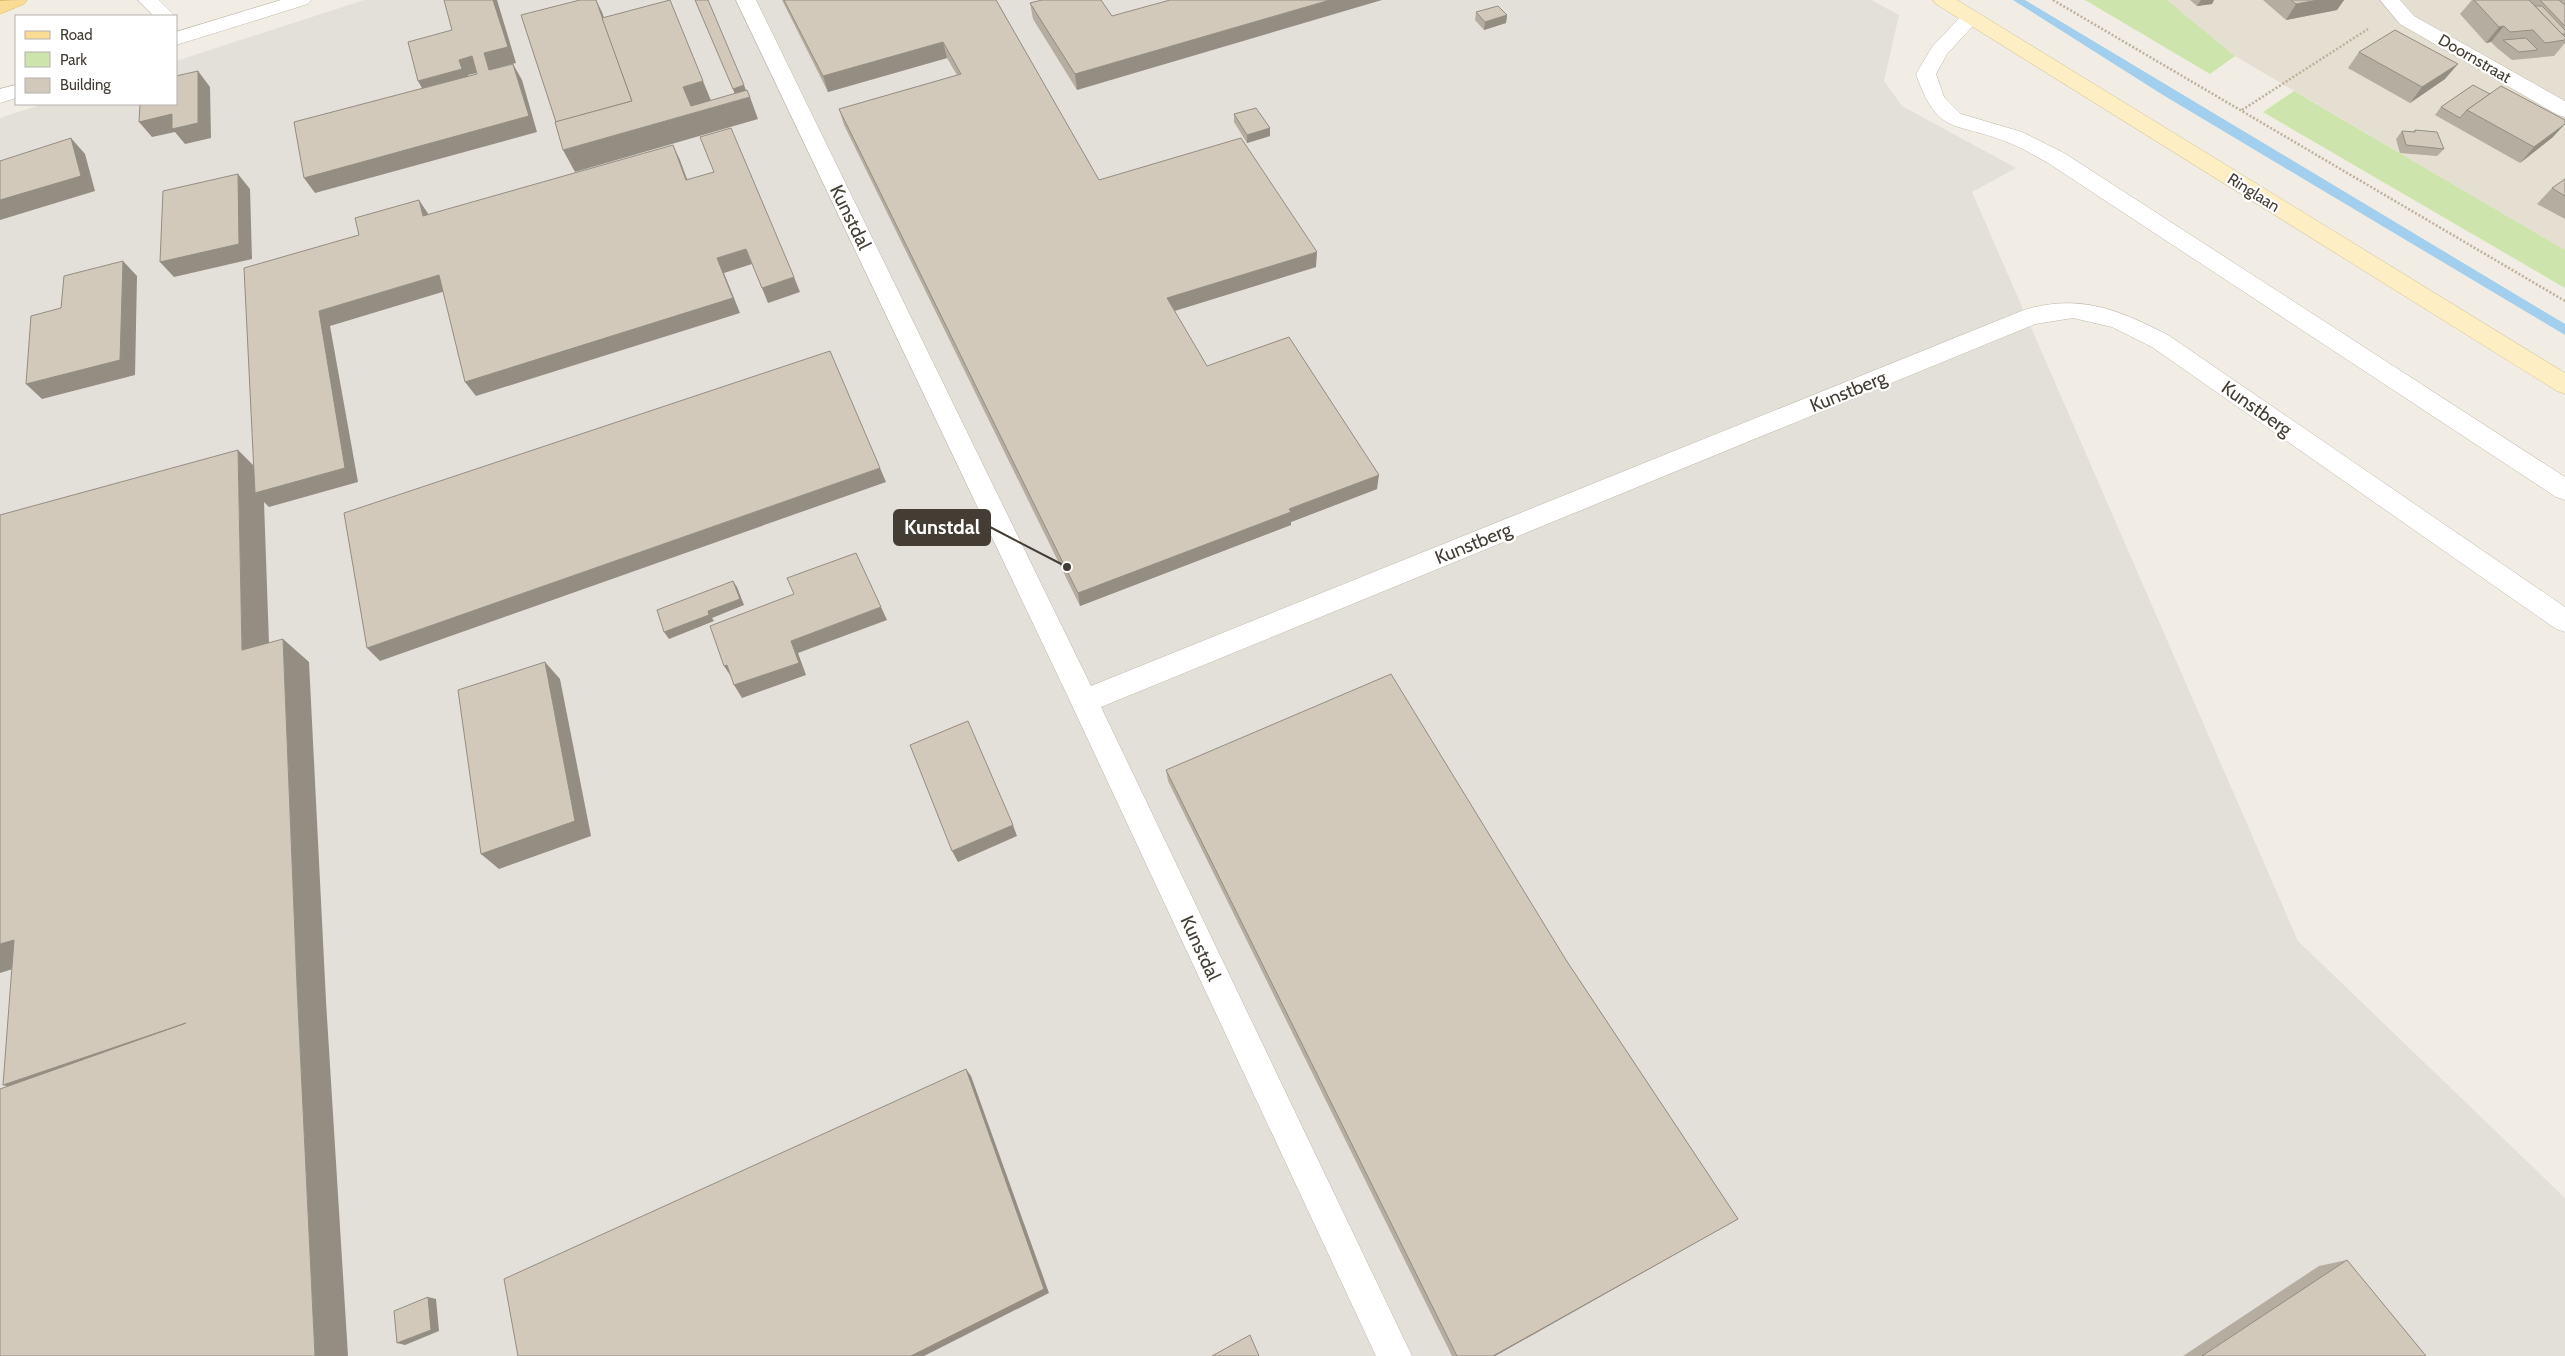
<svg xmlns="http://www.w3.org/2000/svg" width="2565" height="1356" viewBox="0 0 2565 1356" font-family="Cabin,sans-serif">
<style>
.residential{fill:#e5dfd2}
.industrial{fill:#e3dfd9}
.green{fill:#cde5ad}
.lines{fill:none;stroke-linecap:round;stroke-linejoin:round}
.stream{fill:#a1cfed;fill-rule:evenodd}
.lane-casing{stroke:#bfb8aa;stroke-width:1}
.street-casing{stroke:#bfb8aa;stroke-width:1}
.secondary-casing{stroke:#d3c297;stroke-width:1}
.primary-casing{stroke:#dfb964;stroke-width:1}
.path{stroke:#beb099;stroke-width:2.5;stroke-dasharray:2 2;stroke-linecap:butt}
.lane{fill:#fff;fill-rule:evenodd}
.street{fill:#fff;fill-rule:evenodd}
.secondary{fill:#fdeec3;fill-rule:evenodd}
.primary{fill:#fbdc94;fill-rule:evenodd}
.wall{fill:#b5ada0}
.shaded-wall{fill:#948d82}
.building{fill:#d3c9ba;stroke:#948d82}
.labels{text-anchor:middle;stroke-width:4.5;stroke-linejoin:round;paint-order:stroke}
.far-street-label{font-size:16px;fill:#433d34;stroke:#fff}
.street-label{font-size:19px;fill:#433d34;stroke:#fff}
.leader{fill:none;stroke:#433d34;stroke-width:2}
.callout-dot{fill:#433d34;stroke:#fff;stroke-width:2}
.callout{fill:#433d34;stroke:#433d34;stroke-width:2}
.callout-label{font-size:20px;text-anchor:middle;font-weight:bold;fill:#fff}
</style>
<rect width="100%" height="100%" fill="#f1ede4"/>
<path class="residential" d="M2167 0H2565V250L2235 56Z"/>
<path class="industrial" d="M364 0H1871L1899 15 1884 81 1902 106 2016 168 1972 192 2298 941 2565 1198V1356H0V118L43 104H176V61Z"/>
<g class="green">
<path d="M2085 0H2167L2235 56 2210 74Z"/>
<path d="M2294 91 2565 250V288L2263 112Z"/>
</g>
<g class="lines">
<path class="stream" d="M2013 0H2025L2565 324V335L2163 95Z"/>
<g class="lane-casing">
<path id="lane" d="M1971 11 1978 13 1981 17 1947 54 1936 74 1944 97 1961 114 2022 132 2064 153 2565 477V500L2556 497 2048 163C2035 156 2021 147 2007 142 1955 121 1938 137 1916 74L1932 47 1964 13Z"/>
</g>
<g class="street-casing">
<g id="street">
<path d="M138 0H159L175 16H154Z"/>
<path d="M281 0H311L308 4 176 45V32Z"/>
<path d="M736 0H756L1091 686 2024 310C2080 293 2119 310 2168 335L2565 607V632L2556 629 2152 347 2112 327 2073 318 2035 324 1101 707 1412 1356H1376L1070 701Z"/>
<path d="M2380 0H2400L2414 16 2565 101V117L2558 115 2400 24Z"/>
<path d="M16 85V98L0 103V89Z"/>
</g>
</g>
<g class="secondary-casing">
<path id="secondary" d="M1933 0H1957L2565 373V394L2557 391 1936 4Z"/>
</g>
<g class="primary-casing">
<path id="primary" d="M27 0 24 4 0 14V1Z"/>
</g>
<g class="path">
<path d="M2053 0 2565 301"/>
<path d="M2242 110 2368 29"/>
</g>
<use href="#lane" class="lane"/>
<use href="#street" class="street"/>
<use href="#secondary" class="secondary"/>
<use href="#primary" class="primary"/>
</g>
<g class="wall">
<path d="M782 0H996L1099 180 1316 267 1174 311 1207 366 1377 489 1291 522V525L1080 606 844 125 839 109 957 75 947 58 828 92Z"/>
<path d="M2190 0H2214L2212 4 2197 6Z"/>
<path d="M2263 0H2344L2337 10 2286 20Z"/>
<path d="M2472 0H2565V43L2554 56 2512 60 2497 48 2491 42 2486 43 2460 14Z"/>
<path d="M1030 3 1112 16 1077 90 1033 19Z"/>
<path d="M1476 12 1507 15 1506 23 1484 30 1475 20Z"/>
<path d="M2359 52 2445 79 2410 103 2348 68Z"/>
<path d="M2473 85 2553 137 2520 163 2435 115 2441 107Z"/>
<path d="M1234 114 1270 136 1247 143 1234 122Z"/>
<path d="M2415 130 2444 149 2437 156 2400 153 2396 139 2402 131 2413 132Z"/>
<path d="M2565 179V219L2537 204 2552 188Z"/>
<path d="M1166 770 1566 960 1738 1219 1495 1356H1452L1168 781Z"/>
<path d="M2347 1260 2426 1356H2183L2319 1266Z"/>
</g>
<g class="shaded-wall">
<path d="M493 0H497L516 63 489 70 484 53Z"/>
<path d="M596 0 602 12 642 123 566 145Z"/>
<path d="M1330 0H1382L1077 90 1075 74Z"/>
<path d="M2201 0H2214L2212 4 2197 6Z"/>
<path d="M2318 0H2344L2337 10 2286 20 2296 4Z"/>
<path d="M1507 15 1506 23 1484 30 1485 22Z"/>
<path d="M2504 26 2491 42 2486 43 2499 27Z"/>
<path d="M943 42 947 58 828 92 823 76Z"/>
<path d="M472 56 481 72 468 75 471 85 427 97 418 81 459 60Z"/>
<path d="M513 64 522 80 537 132 315 193 304 178Z"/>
<path d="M2458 64 2445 79 2410 103 2422 87Z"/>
<path d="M198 71 210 87 211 138 185 144 175 132 152 137 139 122Z"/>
<path d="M703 81 712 103 692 109 683 87Z"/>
<path d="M744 85 747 93 736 97 733 89Z"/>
<path d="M750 97 758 119 575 172 563 150Z"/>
<path d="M2565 124 2553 137 2520 163 2534 147Z"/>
<path d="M1270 128V136L1247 143V135Z"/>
<path d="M71 138 85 154 95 191 0 220V200Z"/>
<path d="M673 145 680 160 693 195 686 180Z"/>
<path d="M238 174 250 189 252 259 174 277 160 262Z"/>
<path d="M419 200 429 215 423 216Z"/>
<path d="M746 249 752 264 724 273 740 313 476 396 465 382 717 258Z"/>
<path d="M1317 252 1316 267 1168 313 1167 298Z"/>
<path d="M123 261 137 276 135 375 42 399 26 384Z"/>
<path d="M439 275 449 290 330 326 358 482 269 507 264 502 270 672 242 650 238 450 263 475 319 311Z"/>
<path d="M794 277 800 292 768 303 762 288Z"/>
<path d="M880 468 886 482 380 661 367 648Z"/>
<path d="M1379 475 1377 489 1291 522V525L1080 606 1078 593 1289 509Z"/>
<path d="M733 581 737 587 744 605 712 618 714 621 669 639 664 632Z"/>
<path d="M881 607 887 620 798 653 806 675 742 698 734 685 791 641Z"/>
<path d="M283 639 309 662 326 1001 348 1356H315L297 985Z"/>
<path d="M545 662 560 679 591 836 499 869 481 854Z"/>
<path d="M727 665 732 678 724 666Z"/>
<path d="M1013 825 1017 836 958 862 952 851Z"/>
<path d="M14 940 51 957 0 973V944Z"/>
<path d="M186 1023 43 1098 3 1085Z"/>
<path d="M966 1069 971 1076 1049 1293 924 1356H911Z"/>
<path d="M1738 1219 1495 1356H1493Z"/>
<path d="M428 1297 436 1299 439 1331 405 1345 397 1343Z"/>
</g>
<g class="building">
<path d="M444 0H493L508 47 484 53 489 70 513 64 529 116 304 178 294 122 477 74 472 56 459 60 462 69 418 81 408 42 452 30Z"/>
<path d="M580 0H596L632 101 556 122 521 15Z"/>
<path d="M670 0 703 81 683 87 691 106 747 90 750 97 563 150 555 122 632 101 602 18Z"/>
<path d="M695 0H708L744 85 733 89Z"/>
<path d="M784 0H996L1099 180 1241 138 1317 252 1167 298 1207 366 1289 337 1379 475 1289 509 1291 512 1078 593 839 109 961 74 943 42 823 76Z"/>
<path d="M1042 0H1101L1112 16 1170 0H1330L1075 74 1030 3Z"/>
<path d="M2291 0H2318L2296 4Z"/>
<path d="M2474 0H2529L2565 37V40L2545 43 2533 30 2510 32 2504 26 2499 27Z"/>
<path d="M2540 0H2559L2565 5V26Z"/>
<path d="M1498 6 1507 15 1485 22 1476 12Z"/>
<path d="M2535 6H2542L2565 30V34H2562Z"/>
<path d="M2395 30 2458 64 2422 87 2359 52Z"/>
<path d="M2526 38 2538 50 2519 52 2503 40Z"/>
<path d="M198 71V123L172 129V114L139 122 140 104H176V76Z"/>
<path d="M2473 85 2490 94 2467 110 2460 118 2441 107Z"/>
<path d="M2501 86 2565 120V124L2534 147 2467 110Z"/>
<path d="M1256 108 1270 128 1247 135 1234 114Z"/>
<path d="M731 128 794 277 762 288 746 249 717 258 733 298 465 382 439 275 319 311 345 468 255 493 244 268 359 235 355 218 419 200 423 216 673 145 686 180 714 172 700 137Z"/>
<path d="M2415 130 2437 132 2444 149 2406 145 2402 131 2415 132Z"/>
<path d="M71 138 81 176 0 200V161Z"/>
<path d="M238 174 239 244 160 262 163 191Z"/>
<path d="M2565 179V196L2552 188Z"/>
<path d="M123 261 120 360 26 384 31 316 61 308 64 276Z"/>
<path d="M830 351 880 468 367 648 344 513Z"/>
<path d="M238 450 242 650 283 639 297 985 315 1356H0V1089L186 1023 3 1085 14 940 0 944V515Z"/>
<path d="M856 553 881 607 791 641 799 663 734 685 727 665 724 666 710 626 794 594 787 578Z"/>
<path d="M733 581 740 599 708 611 709 615 664 632 657 610Z"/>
<path d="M545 662 575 821 481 854 458 690Z"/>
<path d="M1391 674 1566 960 1738 1219 1493 1356H1457L1166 770Z"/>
<path d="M968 721 1013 825 952 851 910 745Z"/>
<path d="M966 1069 1044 1289 911 1356H518L504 1279Z"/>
<path d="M2347 1260 2426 1356H2202Z"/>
<path d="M428 1297 431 1330 397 1343 394 1311Z"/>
<path d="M1250 1335 1259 1356H1212Z"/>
</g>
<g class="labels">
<g class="far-street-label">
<text transform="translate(2475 58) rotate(30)" y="6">Doornstraat</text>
<text transform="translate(2254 192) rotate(32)" y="6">Ringlaan</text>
</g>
<g class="street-label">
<text transform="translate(851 217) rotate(64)" y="7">Kunstdal</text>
<text transform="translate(1848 391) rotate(-22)" y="7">Kunstberg</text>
<text transform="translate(2257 408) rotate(35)" y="7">Kunstberg</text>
<text transform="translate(1473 543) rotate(-22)" y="7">Kunstberg</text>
<text transform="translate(1201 948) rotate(65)" y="7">Kunstdal</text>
</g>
</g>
<path class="leader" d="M1067 567L990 527"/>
<circle class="callout-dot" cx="1067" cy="567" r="5"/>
<rect class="callout" x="894" y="510" width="96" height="35" rx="5"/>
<g class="callout-label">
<text x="942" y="534">Kunstdal</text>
</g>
<rect x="15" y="15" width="162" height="90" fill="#ffffff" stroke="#b4b1ae"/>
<rect x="25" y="31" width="25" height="8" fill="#fbdc94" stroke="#b4b1ae"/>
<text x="60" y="40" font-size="15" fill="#433d34">Road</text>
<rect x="25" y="52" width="25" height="15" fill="#cde5ad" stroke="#b4b1ae"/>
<text x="60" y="65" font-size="15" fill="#433d34">Park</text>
<rect x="25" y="78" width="25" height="15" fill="#d3c9ba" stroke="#b4b1ae"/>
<text x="60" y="90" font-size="15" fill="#433d34">Building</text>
</svg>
